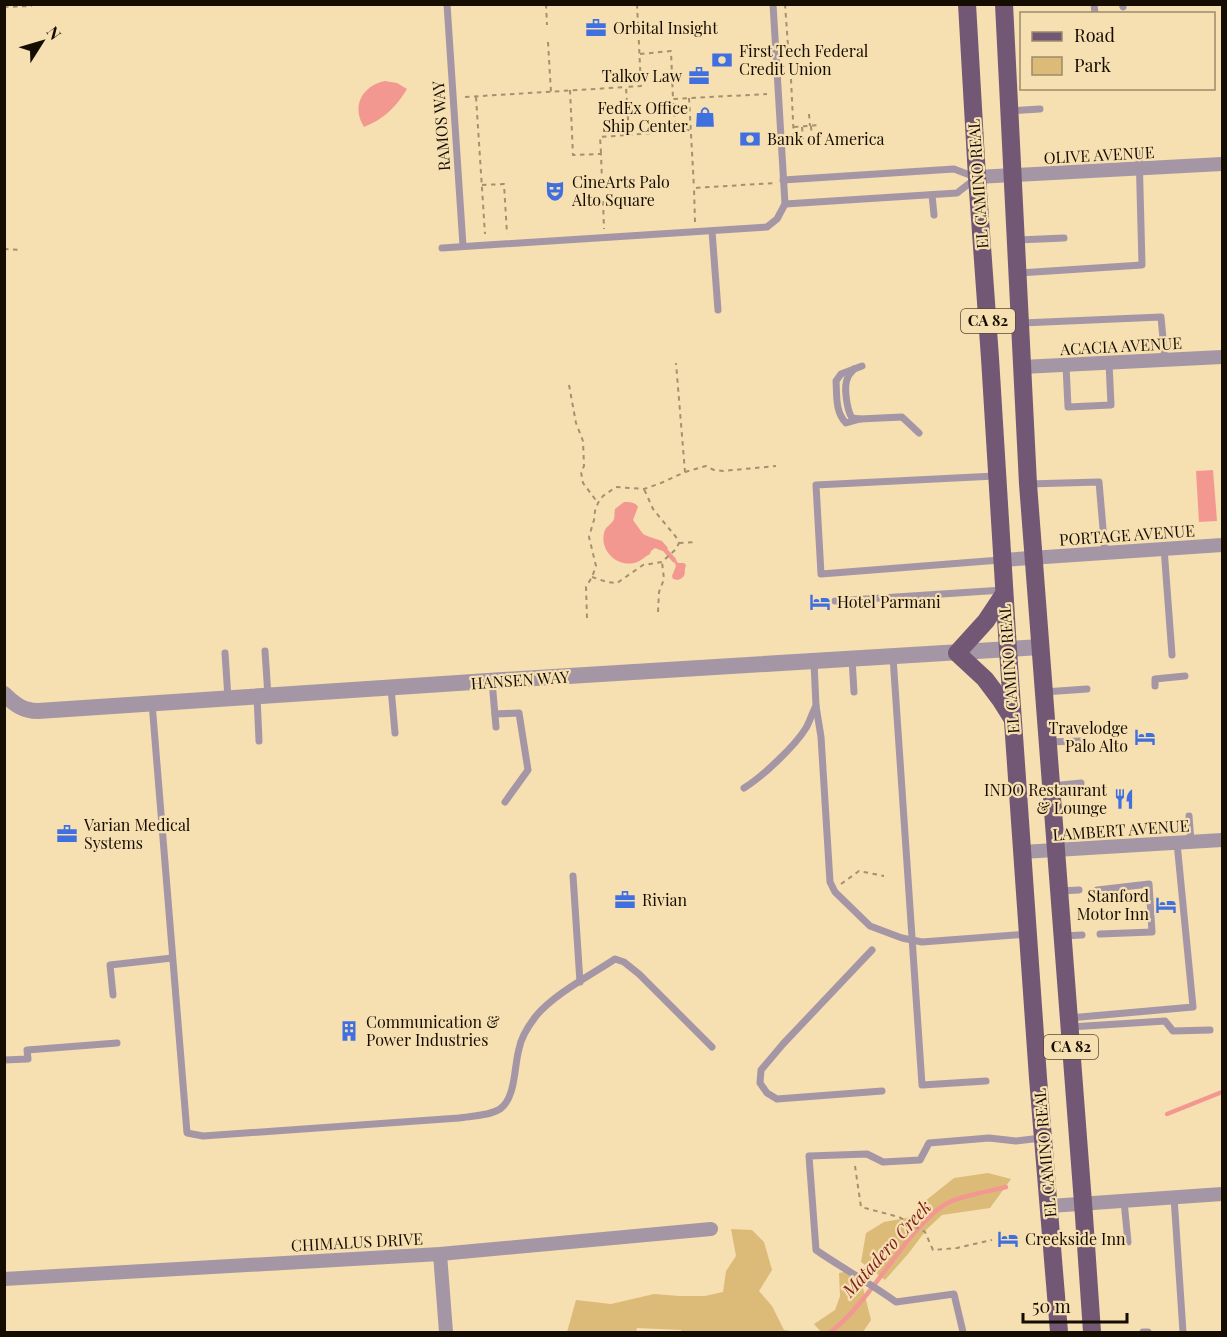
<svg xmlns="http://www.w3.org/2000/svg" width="1227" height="1337" viewBox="0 0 1227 1337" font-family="'Playfair Display',serif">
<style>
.green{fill:#dcbb79}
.water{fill:#f29891}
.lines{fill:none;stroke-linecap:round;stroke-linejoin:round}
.stream{stroke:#f29891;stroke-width:4.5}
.path{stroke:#a3916f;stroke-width:2;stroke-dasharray:4.5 4.5;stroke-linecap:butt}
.service{stroke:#a596a6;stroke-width:7}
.minor{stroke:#a596a6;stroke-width:14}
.tertiary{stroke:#a596a6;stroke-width:16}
.primary{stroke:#725874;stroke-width:18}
.labels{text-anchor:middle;stroke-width:4.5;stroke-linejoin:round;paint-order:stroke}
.shield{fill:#f6dfb1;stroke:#584c35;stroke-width:1.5}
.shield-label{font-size:15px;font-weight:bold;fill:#150d00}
.poi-label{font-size:16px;fill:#150d00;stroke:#f6dfb1;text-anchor:start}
.street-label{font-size:16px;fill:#150d00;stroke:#f6dfb1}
.water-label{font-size:18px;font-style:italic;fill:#811e20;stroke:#f6dfb1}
</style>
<rect width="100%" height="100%" fill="#f6dfb1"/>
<g class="green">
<path d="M988 1173 1011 1179 990 1208 942 1215 927 1229 908 1254 885 1280 861 1262 866 1233 884 1222 911 1217 924 1202 954 1178Z"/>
<path d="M731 1229 752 1230 764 1242 772 1270 759 1291 772 1306 784 1330 797 1332H681V1330L637 1328 636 1332H567L576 1300 611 1304 654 1294 679 1296H705L723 1292 726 1271 736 1256Z"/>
<path d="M853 1270 862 1284 871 1320 863 1332H821L814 1324 835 1310 840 1296 839 1273Z"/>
</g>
<g class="water">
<path d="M385 81 397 83 407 89C396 107 384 119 364 127 351 106 362 86 385 81Z"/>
<path d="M1213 470 1217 521 1199 522 1196 471Z"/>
<path d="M624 502C630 502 635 502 638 507L633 520 643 534 647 536 662 541 668 548 665 552 655 548 651 551 650 554C644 557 640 562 634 563 615 567 598 548 605 530 607 526 612 524 614 519 615 516 614 512 615 509Z"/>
<path d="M675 559 678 563H684L686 565C683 573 688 576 678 580L673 579 672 576 676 566 674 561Z"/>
</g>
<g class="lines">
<g class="stream">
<path d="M666 551 674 560"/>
<path d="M1167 1114 1222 1092"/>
<path d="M831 1332C864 1305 886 1266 914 1233 923 1223 933 1212 944 1205 962 1195 987 1192 1006 1187"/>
</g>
<g class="path">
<path d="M348 4V5"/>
<path d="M546 4 547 25"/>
<path d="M637 4 641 86 626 87 629 135 676 131 673 99 767 94"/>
<path d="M785 4 788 46"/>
<path d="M4 7 31 6V4"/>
<path d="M548 42 551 92"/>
<path d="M640 54 671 51 673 99"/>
<path d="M791 79 794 141"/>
<path d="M570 90 573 155 601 154 602 181"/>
<path d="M465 97 626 87"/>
<path d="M476 97 485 234"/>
<path d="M689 98 694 188"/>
<path d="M809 114 810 126"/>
<path d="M811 126 812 138"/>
<path d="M794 127 818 125"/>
<path d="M802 127 803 139"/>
<path d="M676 131 691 130"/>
<path d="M601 153 600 137 629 135"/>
<path d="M482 185 504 184 507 234"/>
<path d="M603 201 604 229"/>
<path d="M695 222 694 188 775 183"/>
<path d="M4 249 22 250"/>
<path d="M569 385 576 423 583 441 584 466 581 472 583 483 598 503"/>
<path d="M685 472 706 466 714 470 723 471 776 466"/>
<path d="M679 543 695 542"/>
<path d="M592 577 607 582 617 583 643 565 662 562 676 549 679 543 676 537 653 509 644 489"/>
<path d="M658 612 659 592 664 579 662 562"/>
<path d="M587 618 586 587 592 577 596 566 589 537 591 530 594 520 595 511 598 503 603 496 616 487 644 489 661 483 685 472 676 363"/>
<path d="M841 884 859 871 884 876"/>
<path d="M855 1166 861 1207 899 1217 925 1232 933 1250 957 1248 992 1240"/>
</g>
<g class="service">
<path d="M447 4 463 246"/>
<path d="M1094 4 1095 14"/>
<path d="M1122 4 1123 7"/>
<path d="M1010 111 1040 109"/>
<path d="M783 180 954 169 975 177"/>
<path d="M932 195 934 215"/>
<path d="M785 204 957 193 975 179"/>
<path d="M712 231 718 310"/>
<path d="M1018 240 1064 238"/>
<path d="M442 248 767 227 777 219 785 204 773 4"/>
<path d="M1019 273 1142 265 1139 151"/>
<path d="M1022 323 1161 317 1165 360"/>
<path d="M862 366 841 374 836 381C837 395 835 412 846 423L860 419 902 417 919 433"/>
<path d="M1066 366 1068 407 1111 405 1109 363"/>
<path d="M854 369C852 372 849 374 848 377 843 386 847 410 852 418L860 419"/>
<path d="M995 476 816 485 821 574 1000 560"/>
<path d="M1028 484 1099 482 1105 552"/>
<path d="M1164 548 1172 655"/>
<path d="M835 601 1003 590"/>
<path d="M265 651 268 696"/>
<path d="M225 653 228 698"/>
<path d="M893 657 922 1085 986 1081"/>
<path d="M852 659 854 692"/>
<path d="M814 662 816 706 821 737 830 882 835 892 870 926 902 938 922 942 1028 934"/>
<path d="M492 681 496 727"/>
<path d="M1155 686V679L1185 676"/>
<path d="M391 688 395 733"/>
<path d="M1044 692 1087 689"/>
<path d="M257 696 259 741"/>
<path d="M152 703 187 1133 203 1136 459 1118C471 1116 489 1116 500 1109 516 1098 514 1066 519 1049 521 1037 529 1025 536 1016 554 994 591 975 615 959L624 962 639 974 712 1047"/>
<path d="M495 714 519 713 528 770 505 802"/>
<path d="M1048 742 1080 741"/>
<path d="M1051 786 1081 783"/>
<path d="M744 788C762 777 795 746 806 728 810 721 812 713 816 706"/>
<path d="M1189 816 1191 842"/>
<path d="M573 876 580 982"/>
<path d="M1097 890 1149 884 1152 932 1100 934"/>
<path d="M1059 891 1079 890"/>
<path d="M1063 936 1082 935"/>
<path d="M872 950 783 1044 761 1070 760 1083 767 1093 777 1099 882 1091"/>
<path d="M113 995 110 965 172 958"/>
<path d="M1069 1018 1193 1007 1177 843"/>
<path d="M1070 1027 1165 1021 1173 1031 1210 1030"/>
<path d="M4 1060 28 1059 27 1050 117 1043"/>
<path d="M1174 1197 1183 1332"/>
<path d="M1124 1201 1128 1242"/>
<path d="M963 1332 954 1294 896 1302C870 1283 842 1268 816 1250L809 1156 867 1154 883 1162 920 1160 929 1143 989 1138 1016 1141 1041 1138"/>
<path d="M1143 1332H1148"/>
</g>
<g class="minor">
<path d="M977 177 1222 164"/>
<path d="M1022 367 1222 357"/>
<path d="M1002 560 1222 545"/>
<path d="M1022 852 1222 840"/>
<path d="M1050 1206 1222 1194"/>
<path d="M440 1254 446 1332"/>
<path d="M4 1279 440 1254 711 1229"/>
</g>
<path class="tertiary" d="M4 694C14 704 23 711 38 711L503 680 1041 647"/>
<g class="primary">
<path d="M967 4 977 177 990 358 1008 650 1038 1078 1059 1332"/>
<path d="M1004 4 1028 484 1084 1216 1092 1332"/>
<path d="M1004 594 986 621 957 653 985 679 1000 699 1012 718"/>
</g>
</g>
<defs>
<g id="office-bare" transform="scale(1.62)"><path d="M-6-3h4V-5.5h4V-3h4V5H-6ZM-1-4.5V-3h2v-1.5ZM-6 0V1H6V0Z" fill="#406fe0" stroke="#f6dfb1" stroke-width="2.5" paint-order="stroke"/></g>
<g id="bank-bare" transform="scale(1.62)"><path d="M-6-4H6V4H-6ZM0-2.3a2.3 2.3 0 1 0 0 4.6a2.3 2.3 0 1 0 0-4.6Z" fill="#406fe0" stroke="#f6dfb1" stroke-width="2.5" paint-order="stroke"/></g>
<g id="shop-bare" transform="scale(1.62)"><path d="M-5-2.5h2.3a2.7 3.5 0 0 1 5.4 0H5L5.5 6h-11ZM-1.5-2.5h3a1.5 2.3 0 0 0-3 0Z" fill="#406fe0" stroke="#f6dfb1" stroke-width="2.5" paint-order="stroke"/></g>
<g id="theatre-bare" transform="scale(1.62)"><path d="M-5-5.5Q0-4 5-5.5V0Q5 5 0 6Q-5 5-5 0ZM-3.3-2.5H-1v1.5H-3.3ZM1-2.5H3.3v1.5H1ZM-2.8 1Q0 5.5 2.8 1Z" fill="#406fe0" stroke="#f6dfb1" stroke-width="2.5" paint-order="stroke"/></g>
<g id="hotel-bare" transform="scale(1.62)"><path d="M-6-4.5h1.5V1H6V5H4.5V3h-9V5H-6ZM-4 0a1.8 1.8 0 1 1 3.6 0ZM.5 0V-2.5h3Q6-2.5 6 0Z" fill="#406fe0" stroke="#f6dfb1" stroke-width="2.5" paint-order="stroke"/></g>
<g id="restaurant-bare" transform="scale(1.62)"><path d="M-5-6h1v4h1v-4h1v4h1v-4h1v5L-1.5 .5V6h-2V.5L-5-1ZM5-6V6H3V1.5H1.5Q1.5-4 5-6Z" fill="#406fe0" stroke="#f6dfb1" stroke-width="2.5" paint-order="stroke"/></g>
<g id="building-bare" transform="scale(1.62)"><path d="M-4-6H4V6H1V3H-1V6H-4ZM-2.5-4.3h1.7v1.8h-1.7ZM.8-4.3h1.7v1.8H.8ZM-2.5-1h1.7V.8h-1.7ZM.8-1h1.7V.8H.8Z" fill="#406fe0" stroke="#f6dfb1" stroke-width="2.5" paint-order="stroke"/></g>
</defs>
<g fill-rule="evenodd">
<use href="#office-bare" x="596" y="28"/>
<use href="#bank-bare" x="722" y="60"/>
<use href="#office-bare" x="699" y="76"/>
<use href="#shop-bare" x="705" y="117"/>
<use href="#bank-bare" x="750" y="139"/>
<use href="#theatre-bare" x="555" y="191"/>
<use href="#hotel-bare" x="820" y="602"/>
<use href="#hotel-bare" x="1145" y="737"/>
<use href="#restaurant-bare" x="1124" y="799"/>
<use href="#office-bare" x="67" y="834"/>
<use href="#office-bare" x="625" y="900"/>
<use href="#hotel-bare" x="1166" y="905"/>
<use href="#building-bare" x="349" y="1031"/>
<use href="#hotel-bare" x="1008" y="1239"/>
</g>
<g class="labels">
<g class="shield">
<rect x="961" y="309" width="54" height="24" rx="4.5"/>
<rect x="1044" y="1035" width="54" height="24" rx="4.5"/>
</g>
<g class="shield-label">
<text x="988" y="326">CA 82</text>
<text x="1071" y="1052">CA 82</text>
</g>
<g class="poi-label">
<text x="613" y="34">Orbital Insight</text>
<text x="739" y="57">First Tech Federal<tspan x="739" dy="18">Credit Union</tspan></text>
<text x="682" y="82" text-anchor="end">Talkov Law</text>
<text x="688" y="114" text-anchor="end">FedEx Office<tspan x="688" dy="18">Ship Center</tspan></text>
<text x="767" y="145">Bank of America</text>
<text x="572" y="188">CineArts Palo<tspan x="572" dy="18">Alto Square</tspan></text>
<text x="837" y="608">Hotel Parmani</text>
<text x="1128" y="734" text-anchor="end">Travelodge<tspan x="1128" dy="18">Palo Alto</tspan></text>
<text x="1107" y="796" text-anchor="end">INDO Restaurant<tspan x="1107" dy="18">&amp; Lounge</tspan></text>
<text x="84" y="831">Varian Medical<tspan x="84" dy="18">Systems</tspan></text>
<text x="1149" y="902" text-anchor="end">Stanford<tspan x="1149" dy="18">Motor Inn</tspan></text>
<text x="642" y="906">Rivian</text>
<text x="366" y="1028">Communication &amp;<tspan x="366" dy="18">Power Industries</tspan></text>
<text x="1025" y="1245">Creekside Inn</text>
</g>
<g class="street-label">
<text transform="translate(441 126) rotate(-94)" y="6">RAMOS WAY</text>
<text transform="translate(1099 155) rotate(-3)" y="6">OLIVE AVENUE</text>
<text transform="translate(978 184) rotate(-94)" y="6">EL CAMINO REAL</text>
<text transform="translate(1121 346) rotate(-3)" y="6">ACACIA AVENUE</text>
<text transform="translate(1127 535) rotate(-4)" y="6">PORTAGE AVENUE</text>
<text transform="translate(1009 669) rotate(-94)" y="6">EL CAMINO REAL</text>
<text transform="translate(520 680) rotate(-4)" y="6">HANSEN WAY</text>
<text transform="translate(1121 830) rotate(-4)" y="6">LAMBERT AVENUE</text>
<text transform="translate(1045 1153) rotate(-95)" y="6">EL CAMINO REAL</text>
<text transform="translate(357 1242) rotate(-3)" y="6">CHIMALUS DRIVE</text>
</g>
<g class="water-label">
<text transform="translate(887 1249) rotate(-48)" y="6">Matadero Creek</text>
</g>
</g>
<rect width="1227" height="1337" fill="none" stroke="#150d00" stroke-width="12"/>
<rect x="1020" y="12" width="195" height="78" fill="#f6dfb1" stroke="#9c8b6a" stroke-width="1.5"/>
<rect x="1032" y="32" width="30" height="9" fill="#725874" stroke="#9c8b6a" stroke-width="1.5"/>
<text x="1074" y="42" font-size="18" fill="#150d00">Road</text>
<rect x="1032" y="57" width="30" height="18" fill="#dcbb79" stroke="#9c8b6a" stroke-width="1.5"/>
<text x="1074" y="72" font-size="18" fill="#150d00">Park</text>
<g transform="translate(42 42) rotate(53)" stroke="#f6dfb1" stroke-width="4.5" paint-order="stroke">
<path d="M0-4.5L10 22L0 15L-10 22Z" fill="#150d00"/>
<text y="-9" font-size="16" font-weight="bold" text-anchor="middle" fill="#150d00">N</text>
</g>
<path d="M1023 1313v9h104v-9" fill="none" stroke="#150d00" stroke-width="3"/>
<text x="1032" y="1313" font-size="18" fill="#150d00" stroke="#f6dfb1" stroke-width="4.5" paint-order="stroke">50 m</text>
</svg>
